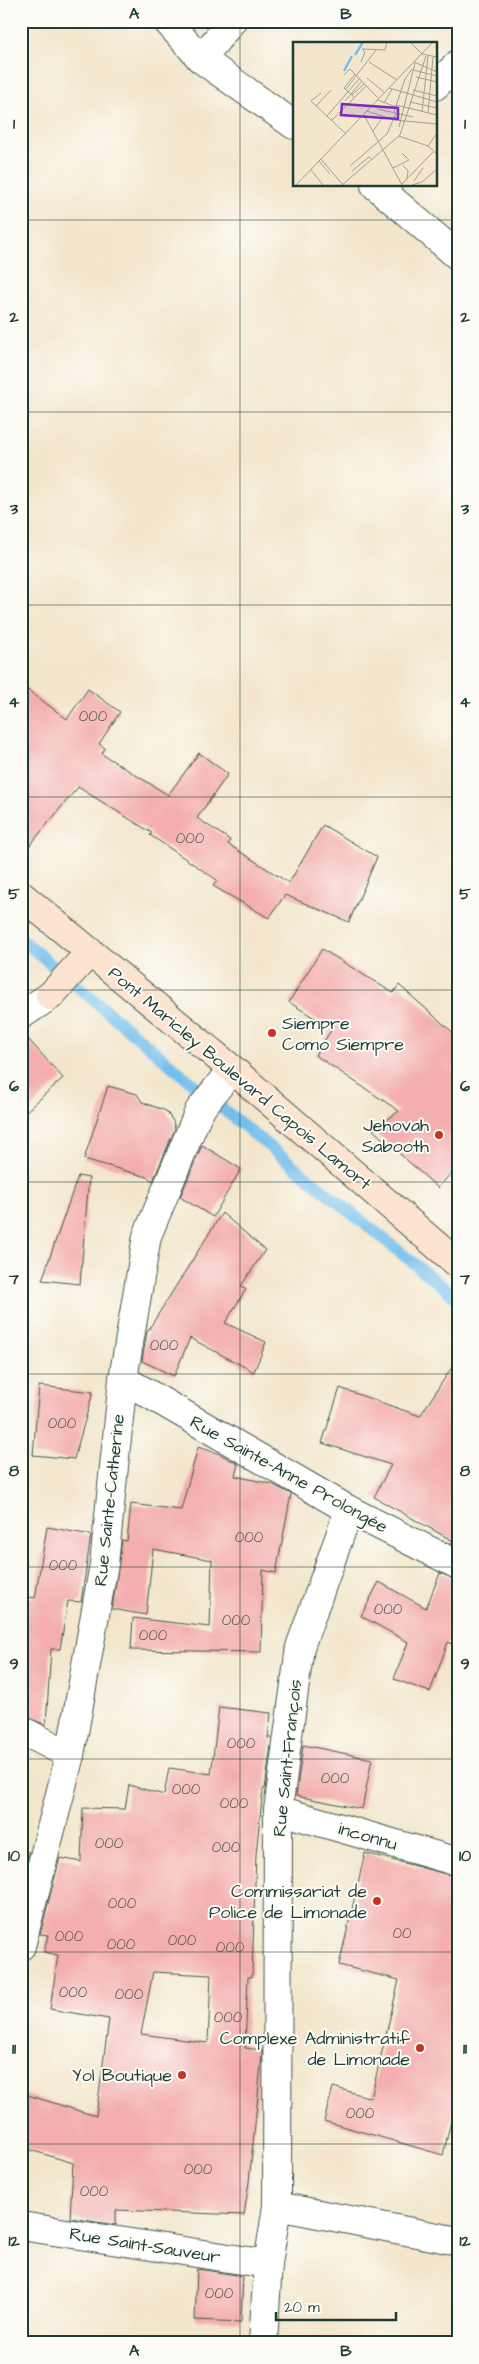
<svg xmlns="http://www.w3.org/2000/svg" width="479" height="2364" viewBox="0 0 479 2364" font-family="'Architects Daughter',sans-serif">
<style>
.lines{fill:none;stroke-linecap:round;stroke-linejoin:round}
.stream{stroke:#74bfed;stroke-width:12}
.building{fill:#f3aead;fill-rule:evenodd}
.street-casing{stroke:#3f564b;stroke-width:30}
.secondary-casing{stroke:#3f564b;stroke-width:30}
.street{stroke:#fff;stroke-width:28}
.secondary{stroke:#fde4d1;stroke-width:28}
.grid{fill:none;stroke:#1f3d34;stroke-width:1;stroke-opacity:0.55}
.poi-dot{fill:#c8321e;stroke:#fdfcf7;stroke-width:2}
.labels{text-anchor:middle;stroke-width:4;stroke-linejoin:round;paint-order:stroke}
.number-label{font-size:15px;fill:#545952}
.poi-label{font-size:18px;fill:#1f3d34;stroke:#fdfcf7;text-anchor:end}
.street-label{font-size:18px;fill:#1f3d34;stroke:#fdfcf7}
.inset-river{fill:none;stroke:#74bfed;stroke-width:2.5}
.inset-road{fill:none;stroke:#9ea28f;stroke-width:1}
.view{fill:#7b2cbf;fill-opacity:0.15;stroke:#7b2cbf;stroke-width:2.5}
.inset-edge{fill:none;stroke:#1f3d34;stroke-width:2.5}
.neatline{fill:none;stroke:#1f3d34;stroke-width:2}
.grid-label{font-size:16px;text-anchor:middle;font-weight:bold;fill:#1f3d34}
</style>
<rect width="100%" height="100%" fill="#fdfcf7"/>
<filter id="ink" filterUnits="userSpaceOnUse"><feTurbulence type="fractalNoise" baseFrequency=".02" numOctaves="2"/><feDisplacementMap in="SourceGraphic" scale="10" xChannelSelector="R" yChannelSelector="G"/><feConvolveMatrix kernelMatrix="1 2 1 2 8 2 1 2 1" color-interpolation-filters="sRGB"/></filter>
<filter id="wash" filterUnits="userSpaceOnUse"><feTurbulence type="fractalNoise" baseFrequency=".0096" numOctaves="4" result="noise"/><feDisplacementMap in="SourceGraphic" scale="20" xChannelSelector="R" yChannelSelector="G"/><feGaussianBlur stdDeviation="1.12" result="paint"/><feColorMatrix in="noise" values="0 0 0 0 0 0 0 0 0 0 0 0 0 0 0 0 0 1.4 0 .05"/><feComposite in="paint" operator="in"/></filter>
<g filter="url(#wash)">
<rect width="100%" height="100%" fill="#f3e6cc"/>
<g class="lines">
<path class="stream" d="M21 939 223 1109 458 1299"/>
</g>
<g id="blocks">
<g class="building">
<path d="M21 685 67 719 88 689 120 712 99 744 105 748 102 754 168 795 199 753 228 774 197 818 230 840 228 844 289 883 323 825 377 857 349 922 285 895 269 918 213 886 217 880 150 835 152 833 78 787 21 856Z"/>
<path d="M322 949 393 993 399 985 458 1037V1165L438 1188 373 1130 399 1111 315 1055 332 1029 289 1002Z"/>
<path d="M21 1031 63 1078 21 1116Z"/>
<path d="M108 1086 137 1094 142 1102 166 1111 173 1121 175 1129 153 1181 147 1177 84 1159Z"/>
<path d="M202 1145 241 1169 213 1217 180 1197Z"/>
<path d="M78 1176 89 1178 80 1284 42 1280Z"/>
<path d="M222 1213 265 1250 241 1286 246 1289 225 1323 266 1342 254 1372 190 1338 174 1376 142 1361 147 1332Z"/>
<path d="M458 1358V1547L451 1544 453 1541 374 1497 391 1465 322 1443 340 1388 420 1416Z"/>
<path d="M39 1386 93 1392 74 1459 33 1455Z"/>
<path d="M198 1447 220 1454 238 1464 235 1476 272 1484 291 1494 276 1573 263 1570 261 1652 131 1650 133 1618 210 1627 212 1560 153 1549 146 1615 112 1609 122 1540 127 1541 131 1504 181 1510Z"/>
<path d="M47 1527 91 1535 81 1602 68 1601 60 1649H51L46 1725 21 1715V1596L35 1598Z"/>
<path d="M440 1573 458 1580V1646L448 1642 430 1692 394 1679 408 1642 361 1616 379 1582 426 1608Z"/>
<path d="M219 1707 271 1713 268 1738H272L265 1789H263L256 1854 252 1977H248L245 2048 262 2050V2056L249 2182 244 2215 116 2210V2225L70 2218 73 2163 21 2147V2093L96 2116 109 2019 50 2009 58 1955 44 1952 48 1935 40 1934 60 1858 81 1862 83 1808 125 1809 129 1785 164 1795 169 1768 211 1774ZM153 1972 211 1975 208 2043 141 2034Z"/>
<path d="M303 1745 372 1759 362 1809 296 1796Z"/>
<path d="M21 1851 29 1852 21 1882Z"/>
<path d="M365 1853 458 1877V2091L443 2155 324 2121 333 2087 371 2098 399 1980 339 1965Z"/>
<path d="M197 2269 243 2276 241 2322 195 2320Z"/>
</g>
</g>
</g>
<g filter="url(#ink)">
<use href="#blocks" fill-opacity="0" stroke="#3f564b" stroke-width="1"/>
<g class="lines">
<g class="street-casing">
<g id="street">
<path d="M167 21 201 59 294 125"/>
<path d="M201 59 232 21"/>
<path d="M435 86 458 64"/>
<path d="M375 185 458 256"/>
<path d="M21 1015 50 996"/>
<path d="M123 1379 349 1510 458 1565"/>
<path d="M21 1730 70 1755"/>
<path d="M278 1810 458 1862"/>
<path d="M21 1946 70 1755 104 1564 123 1379 147 1236 199 1111 232 1069"/>
<path d="M277 2206 458 2241"/>
<path d="M21 2226 268 2264"/>
<path d="M263 2343 268 2264 277 2206 278 1810 300 1647 349 1510"/>
</g>
</g>
<g class="secondary-casing">
<g id="secondary">
<path d="M21 895 232 1069 458 1264"/>
<path d="M50 996 90 952"/>
</g>
</g>
<use href="#street" class="street"/>
<use href="#secondary" class="secondary"/>
</g>
</g>
<path class="grid" d="M240 21V2343M21 220H458M21 412H458M21 605H458M21 797H458M21 990H458M21 1182H458M21 1374H458M21 1567H458M21 1759H458M21 1952H458M21 2144H458"/>
<g class="poi-dot">
<circle cx="272" cy="1033" r="5"/>
<circle cx="439" cy="1135" r="5"/>
<circle cx="377" cy="1901" r="5"/>
<circle cx="420" cy="2048" r="5"/>
<circle cx="182" cy="2075" r="5"/>
</g>
<g class="labels">
<g class="number-label">
<text x="93" y="721">000</text>
<text x="190" y="843">000</text>
<text x="164" y="1350">000</text>
<text x="62" y="1428">000</text>
<text x="249" y="1542">000</text>
<text x="63" y="1570">000</text>
<text x="388" y="1614">000</text>
<text x="236" y="1625">000</text>
<text x="153" y="1640">000</text>
<text x="241" y="1748">000</text>
<text x="335" y="1783">000</text>
<text x="186" y="1794">000</text>
<text x="234" y="1808">000</text>
<text x="109" y="1848">000</text>
<text x="226" y="1852">000</text>
<text x="122" y="1908">000</text>
<text x="402" y="1938">00</text>
<text x="69" y="1941">000</text>
<text x="182" y="1945">000</text>
<text x="121" y="1949">000</text>
<text x="230" y="1952">000</text>
<text x="73" y="1997">000</text>
<text x="129" y="1999">000</text>
<text x="228" y="2022">000</text>
<text x="360" y="2118">000</text>
<text x="198" y="2174">000</text>
<text x="94" y="2196">000</text>
<text x="219" y="2298">000</text>
</g>
<g class="poi-label">
<text x="282" y="1029" text-anchor="start">Siempre<tspan x="282" dy="21">Como Siempre</tspan></text>
<text x="429" y="1131">Jehovah<tspan x="429" dy="21">Sabooth</tspan></text>
<text x="367" y="1897">Commissariat de<tspan x="367" dy="21">Police de Limonade</tspan></text>
<text x="410" y="2044">Complexe Administratif<tspan x="410" dy="21">de Limonade</tspan></text>
<text x="172" y="2081">Yol Boutique</text>
</g>
<g class="street-label">
<text transform="translate(240 1078) rotate(40)" y="6">Pont Maricley Boulevard Capois Lamort</text>
<text transform="translate(289 1474) rotate(29)" y="6">Rue Sainte-Anne Prolongée</text>
<text transform="translate(109 1500) rotate(-84)" y="6">Rue Sainte-Catherine</text>
<text transform="translate(287 1758) rotate(-84)" y="6">Rue Saint-François</text>
<text transform="translate(368 1836) rotate(16)" y="6">inconnu</text>
<text transform="translate(145 2245) rotate(9)" y="6">Rue Saint-Sauveur</text>
</g>
</g>
<g transform="translate(293 42)">
<rect width="144" height="144" fill="#f3e6cc"/>
<path class="inset-river" d="M62 13 70 0M51 29 59 14"/>
<path class="inset-road" d="M117 0 129 12 144 15M68 20 72 10 69 7 92 8 94 0M76 20 104 38M121 20 144 30M120 28 144 34M51 33 57 27 86 57M123 35 144 40M74 36 92 51M96 46 144 60M53 47 83 8M120 48 144 54M28 51 18 59 53 92M59 53 71 42M62 56 51 46 62 32M85 58 103 65M52 59 69 39M117 60 144 66M91 61 99 47M103 63 144 73M23 64 38 48M85 67 120 75M74 69 101 78 144 82M101 70 112 37 119 27M129 70 135 14M135 71 140 15M71 73 109 143M34 74 67 36M38 79 73 44M106 85 122 21M80 89 90 75M106 94 135 104 144 112M135 104 144 91M28 117 50 143M26 119 37 132M110 123 115 129 114 137M57 124 94 92 103 71M100 126 116 118 109 111M18 128 30 143M59 129 76 115 78 117M121 139 130 126M109 142 140 110M3 143 140 0M49 143 107 93 133 14M119 143 129 140 144 127"/>
<path class="view" d="M49 62 105 66V77L48 73Z"/>
<rect width="144" height="144" class="inset-edge"/>
</g>
<rect width="479" height="2364" fill="none" stroke="#fdfcf7" stroke-width="55"/>
<path d="M276 2312v8h120v-8" fill="none" stroke="#1f3d34" stroke-width="2.5"/>
<text x="284" y="2312" font-size="15" fill="#1f3d34" stroke="#fdfcf7" stroke-width="4" paint-order="stroke">20 m</text>
<rect x="28" y="28" width="424" height="2308" class="neatline"/>
<g class="grid-label">
<text x="134" y="19">A</text>
<text x="346" y="19">B</text>
<text x="14" y="129">1</text>
<text x="465" y="129">1</text>
<text x="14" y="322">2</text>
<text x="465" y="322">2</text>
<text x="14" y="514">3</text>
<text x="465" y="514">3</text>
<text x="14" y="707">4</text>
<text x="465" y="707">4</text>
<text x="14" y="899">5</text>
<text x="465" y="899">5</text>
<text x="14" y="1091">6</text>
<text x="465" y="1091">6</text>
<text x="14" y="1284">7</text>
<text x="465" y="1284">7</text>
<text x="14" y="1476">8</text>
<text x="465" y="1476">8</text>
<text x="14" y="1669">9</text>
<text x="465" y="1669">9</text>
<text x="14" y="1861">10</text>
<text x="465" y="1861">10</text>
<text x="14" y="2054">11</text>
<text x="465" y="2054">11</text>
<text x="14" y="2246">12</text>
<text x="465" y="2246">12</text>
<text x="134" y="2356">A</text>
<text x="346" y="2356">B</text>
</g>
</svg>
